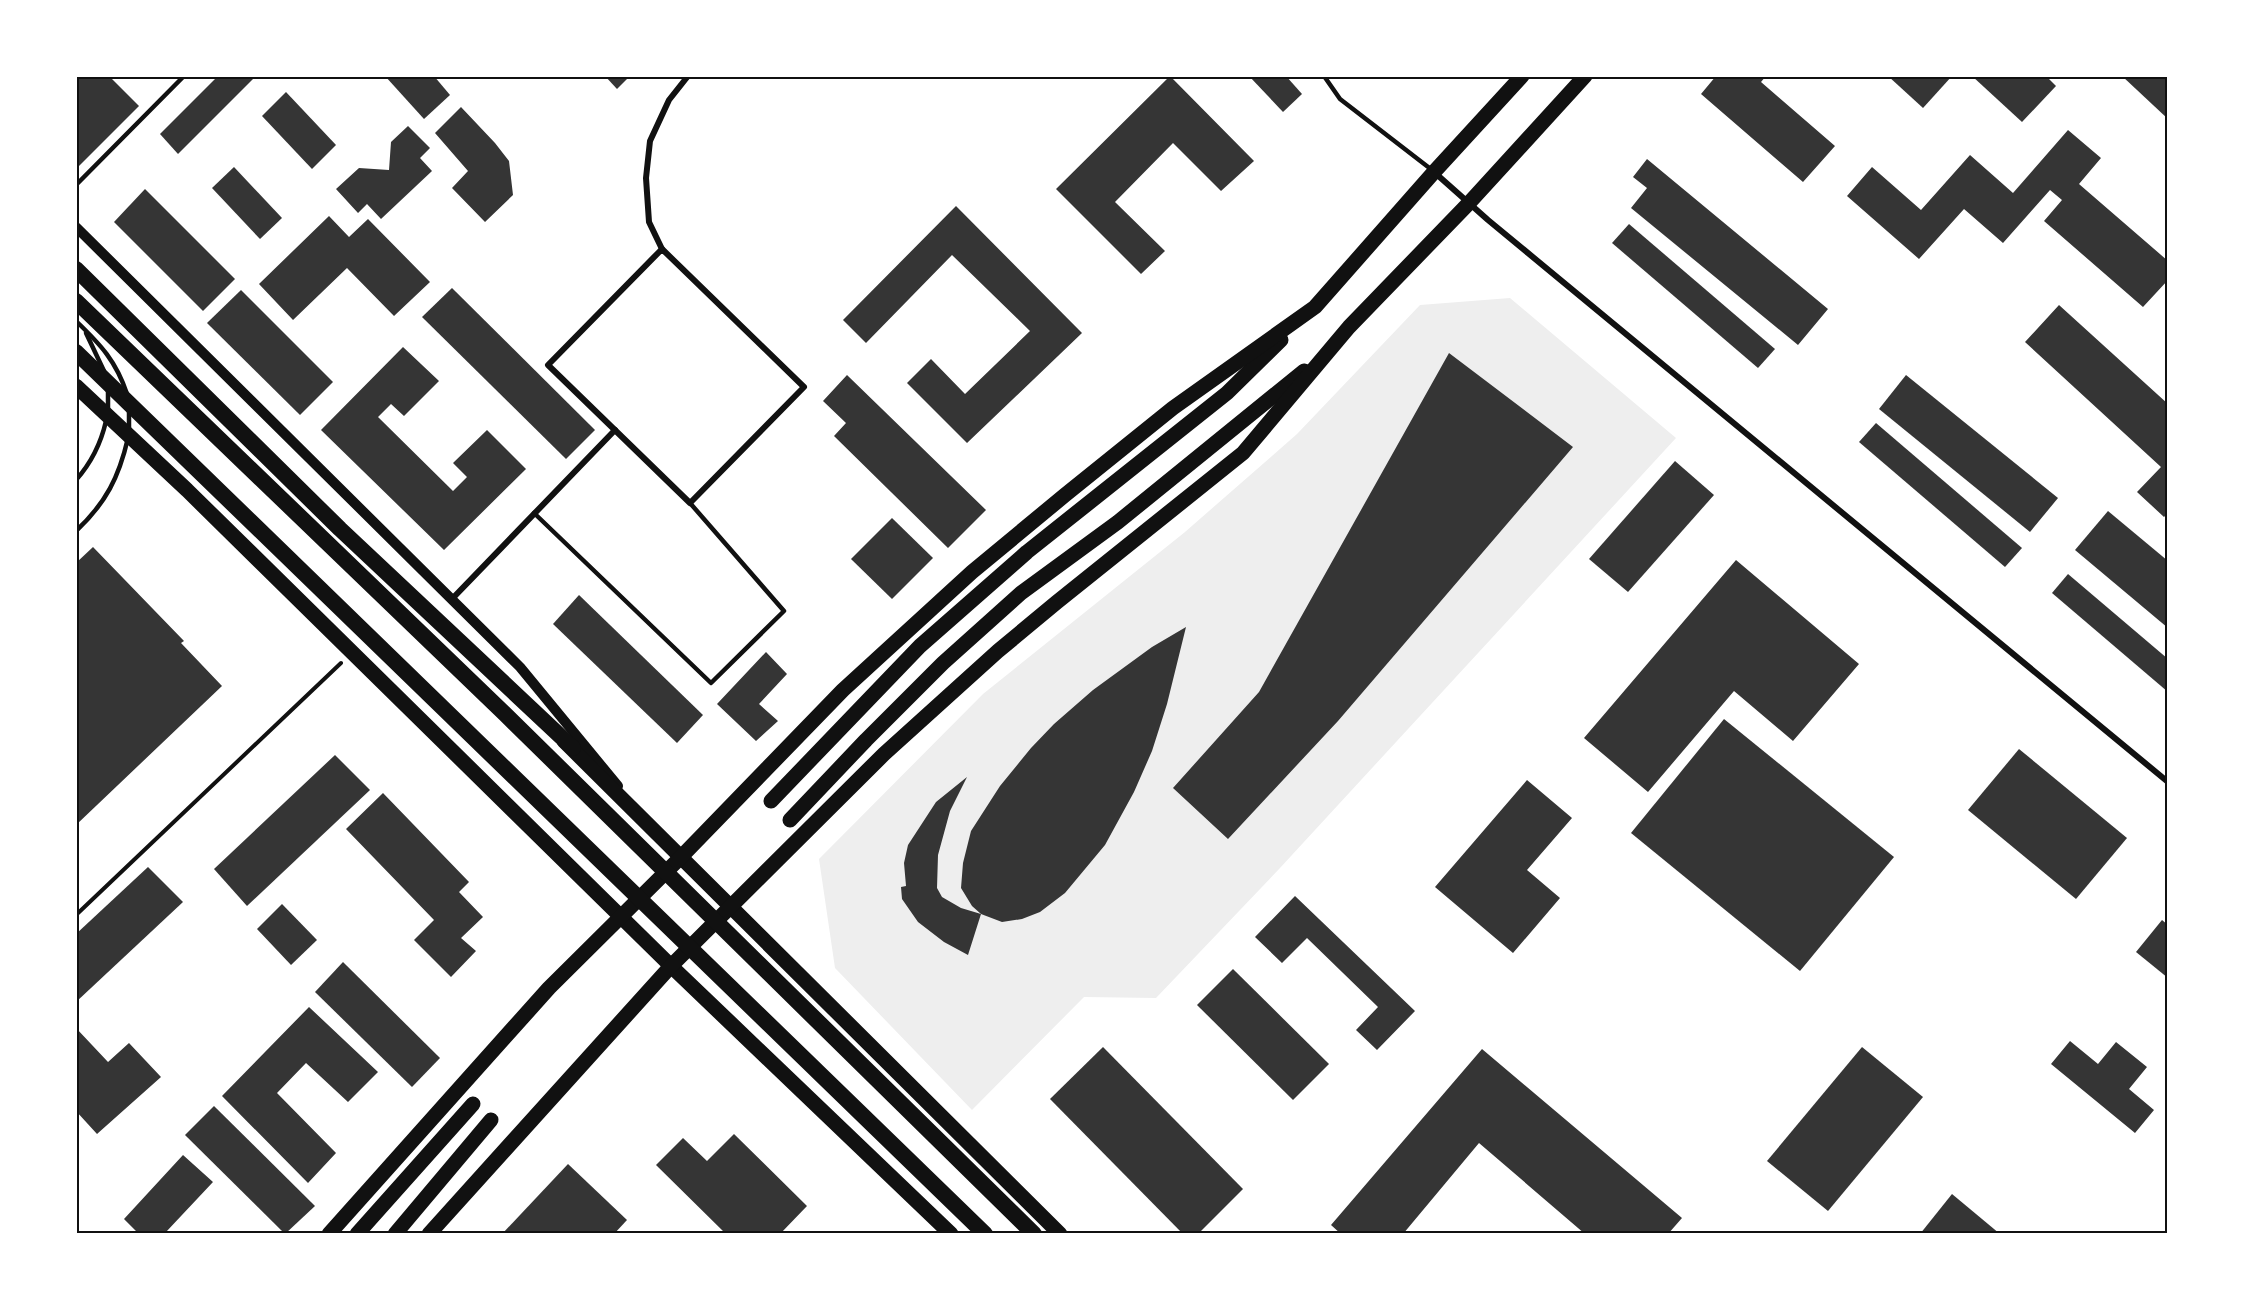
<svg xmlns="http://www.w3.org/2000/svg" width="2244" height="1310" viewBox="0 0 2244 1310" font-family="'Alegreya Sans',sans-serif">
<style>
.green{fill:#eee}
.building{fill:#353535}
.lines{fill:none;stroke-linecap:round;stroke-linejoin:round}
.path{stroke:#111;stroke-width:4}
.service{stroke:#111;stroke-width:4.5}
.minor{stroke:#111;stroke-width:6}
.tertiary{stroke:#111;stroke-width:10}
.primary{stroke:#111;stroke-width:15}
.trunk{stroke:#111;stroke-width:16}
.neatline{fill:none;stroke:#111;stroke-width:2}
</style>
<rect width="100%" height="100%" fill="#fff"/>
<path class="green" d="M1510 298 1676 438 1280 868 1156 998 1084 997 972 1110 835 968 819 859 983 694 1185 532 1297 434 1420 305Z"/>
<g class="building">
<path d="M76 76H109L139 106 76 169Z"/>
<path d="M218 76H256L178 154 160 134Z"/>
<path d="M385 76H434L450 95 424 119Z"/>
<path d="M605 76H630L617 89Z"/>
<path d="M1170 76 1254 161 1221 191 1173 143 1115 202 1165 251 1141 274 1056 189Z"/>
<path d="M1249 76H1286L1302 94 1283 112Z"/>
<path d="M1716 76H1766L1761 82 1835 146 1803 182 1701 94Z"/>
<path d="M1888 76H1952L1923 108Z"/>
<path d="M1972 76H2046L2056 86 2022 122Z"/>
<path d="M2122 76H2168V119Z"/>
<path d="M286 92 336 145 312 169 262 116Z"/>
<path d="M461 107 495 143 509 161 513 195 485 222 452 188 468 171 435 133Z"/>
<path d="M408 126 430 148 420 158 432 171 381 219 367 204 358 213 336 189 359 168 389 170 391 142Z"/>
<path d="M2068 130 2101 158 2079 184 2168 261V280L2143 307 2044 221 2062 200 2050 190 2003 243 1964 209 1919 259 1847 196 1872 167 1921 210 1970 155 2013 193Z"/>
<path d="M1647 159 1828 309 1798 345 1631 208 1647 188 1633 177Z"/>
<path d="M234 167 282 218 260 239 212 188Z"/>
<path d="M145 189 235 279 203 311 114 222Z"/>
<path d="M956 206 1082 333 967 443 907 383 931 359 965 394 1030 331 952 255 866 343 843 320Z"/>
<path d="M329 216 349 237 368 219 430 282 394 316 347 268 293 320 259 284Z"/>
<path d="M1629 224 1775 349 1758 368 1612 243Z"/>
<path d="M452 288 595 430 566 459 422 317Z"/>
<path d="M241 290 333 382 300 415 207 323Z"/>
<path d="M2059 305 2168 404V513L2164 517 2137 492 2161 467 2025 342Z"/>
<path d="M403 347 439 381 404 416 391 404 378 417 453 491 467 477 453 463 487 430 526 469 444 550 321 430Z"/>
<path d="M1449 353 1573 447 1338 721 1228 839 1173 788 1259 692Z"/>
<path d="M847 375 986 510 948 548 834 436 846 423 823 401Z"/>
<path d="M1906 375 2058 498 2030 532 1879 409Z"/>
<path d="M1876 423 2022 548 2005 567 1859 442Z"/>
<path d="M1675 461 1714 495 1628 592 1589 559Z"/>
<path d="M2108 511 2168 561V628L2075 550Z"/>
<path d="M892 518 933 558 892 599 851 559Z"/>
<path d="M93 547 184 641 181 643 222 686 76 825V563Z"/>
<path d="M1736 560 1859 664 1793 741 1734 691 1648 792 1584 738Z"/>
<path d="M2068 574 2168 659V692L2052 593Z"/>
<path d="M579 595 703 715 677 743 553 624Z"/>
<path d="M1186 627 1167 704 1152 751 1134 792 1105 845 1065 893 1040 912 1022 919 1002 922 981 914 968 955 944 942 918 922 902 899 901 887 906 886 904 863 908 845 936 802 967 777 950 811 938 855 937 888 942 897 961 908 981 914 972 906 961 888 963 863 971 831 1000 786 1031 748 1054 724 1093 690 1152 647Z"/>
<path d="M766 652 787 674 759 704 778 721 756 741 717 704Z"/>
<path d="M1724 719 1894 857 1800 971 1631 833Z"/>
<path d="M2019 749 2127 838 2076 899 1968 810Z"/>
<path d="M335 755 370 790 247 906 214 869Z"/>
<path d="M1527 780 1572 818 1527 870 1560 898 1513 953 1435 887Z"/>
<path d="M383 793 469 882 459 892 483 917 461 938 476 951 451 977 414 940 434 920 346 829Z"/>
<path d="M148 867 183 902 76 1002V934Z"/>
<path d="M1295 896 1415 1011 1377 1050 1356 1030 1378 1007 1307 938 1282 963 1255 937Z"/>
<path d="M282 904 317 940 291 965 257 929Z"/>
<path d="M2162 920 2168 925V978L2136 952Z"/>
<path d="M343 962 440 1058 412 1087 315 992Z"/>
<path d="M1233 969 1329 1064 1293 1100 1197 1005Z"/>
<path d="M309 1007 378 1072 348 1102 306 1063 277 1093 336 1153 308 1183 222 1096Z"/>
<path d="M76 1028 108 1062 129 1043 161 1077 97 1134 76 1111Z"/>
<path d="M2070 1041 2098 1064 2116 1042 2147 1067 2129 1089 2154 1110 2135 1133 2051 1064Z"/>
<path d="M1103 1047 1243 1189 1198 1234H1183L1050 1099Z"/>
<path d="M1862 1047 1923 1097 1828 1211 1767 1161Z"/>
<path d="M1482 1049 1682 1218 1668 1234H1585L1479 1143 1403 1234H1341L1331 1225Z"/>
<path d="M214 1106 315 1206 285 1234 185 1135Z"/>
<path d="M734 1134 807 1206 780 1234H726L656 1165 683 1138 707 1161Z"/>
<path d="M183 1155 213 1182 166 1232 168 1234H139L124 1219Z"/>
<path d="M568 1164 627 1220 614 1234H502Z"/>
<path d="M1952 1194 2000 1234H1920Z"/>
</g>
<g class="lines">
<path class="path" d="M76 915 341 663"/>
<g class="service">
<path d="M1324 76 1340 99 1432 170"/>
<path d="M76 185 184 76"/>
<path d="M76 321C101 345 116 361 127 394"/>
<path d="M86 333 104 371"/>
<path d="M108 409V391"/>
<path d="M129 411V429"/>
<path d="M76 480C92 462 101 443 106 421"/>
<path d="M534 513 711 683 784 611 690 503"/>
<path d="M76 531C106 503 119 477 128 438"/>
</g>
<g class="minor">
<path d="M1434 172 1488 220 2168 782"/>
<path d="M662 249 804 387 690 503 548 365Z"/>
<path d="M662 249 649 222 646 178 650 141 669 100 688 76"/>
<path d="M451 600 615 430"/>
</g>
<path class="tertiary" d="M76 227 520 667 618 786"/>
<g class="primary">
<path d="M76 386 187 490 671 966 951 1234"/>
<path d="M564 741 1060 1234"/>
<path d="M771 801 920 646 1027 552 1227 393 1281 340"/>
<path d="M790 820 866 740 943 663 1021 593 1118 522 1304 371"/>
<path d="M329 1234 549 988 682 856 843 690 972 572 1065 495 1173 408 1315 307 1434 172 1522 76"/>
<path d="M357 1234 473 1104"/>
<path d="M395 1234 491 1120"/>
<path d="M429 1234 671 966 884 754 998 651 1057 602 1243 453 1349 327 1469 203 1585 76"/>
</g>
<g class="trunk">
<path d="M76 269 340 529 573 748"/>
<path d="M76 301 505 714 1034 1234"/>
<path d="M76 352 985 1234"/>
</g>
</g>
<rect width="2244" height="1310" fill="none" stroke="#ffffff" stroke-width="156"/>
<rect x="78" y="78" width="2088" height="1154" class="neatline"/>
</svg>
